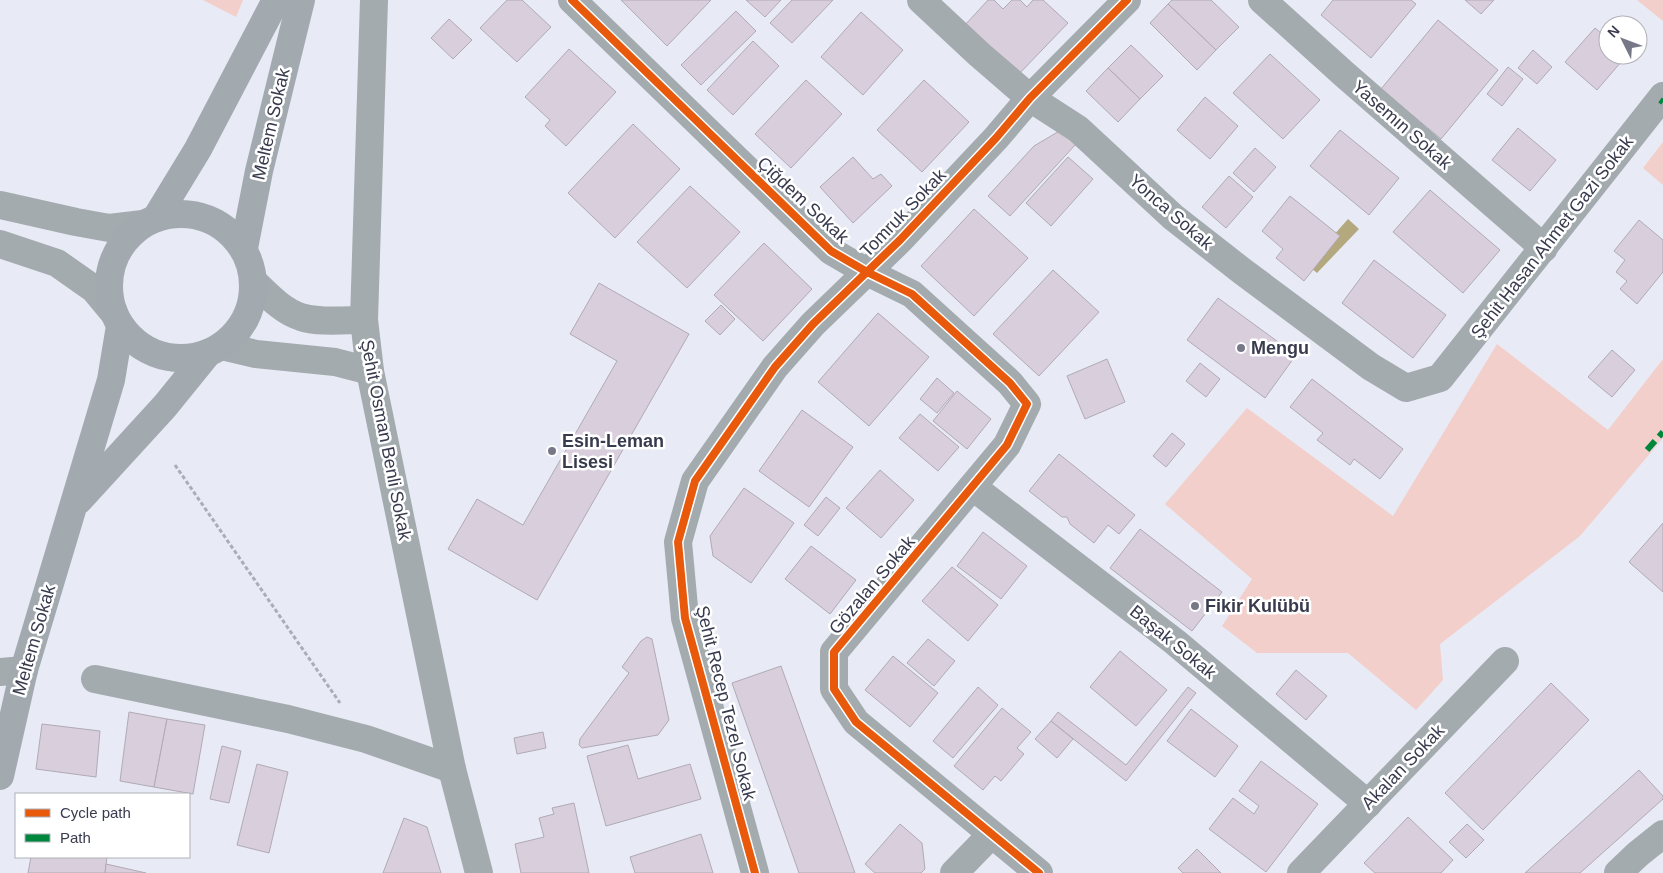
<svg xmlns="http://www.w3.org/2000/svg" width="1663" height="873" viewBox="0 0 1663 873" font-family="Helvetica,sans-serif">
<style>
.green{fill:#f2cfca}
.water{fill:#b3a87e}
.building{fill:#d9cedc;stroke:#b0aab4}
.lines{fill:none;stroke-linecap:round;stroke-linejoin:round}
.path{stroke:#a9aeb4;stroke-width:3;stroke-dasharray:4 2.5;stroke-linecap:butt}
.minor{stroke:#a3abaf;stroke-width:28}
.secondary{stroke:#a2aaaf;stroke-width:28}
.quiet{stroke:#00873e;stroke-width:6;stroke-dasharray:12 6;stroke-linecap:butt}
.cycleway-casing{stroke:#fff;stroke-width:11}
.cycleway{stroke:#e8590c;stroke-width:8}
.poi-dot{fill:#767888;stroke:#fff;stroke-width:2}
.labels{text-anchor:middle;stroke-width:5;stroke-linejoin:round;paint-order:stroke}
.street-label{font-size:18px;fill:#383b4e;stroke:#fff}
.poi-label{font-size:18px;font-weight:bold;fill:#383b4e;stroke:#fff;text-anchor:start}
</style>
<rect width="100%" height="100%" fill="#e8eaf5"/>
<g class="green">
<path d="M203 0H243L236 17Z"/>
<path d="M1637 0H1663V21Z"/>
<path d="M1663 142V185L1643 168Z"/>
<path d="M1497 344 1608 430 1663 359V438L1580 536 1440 644 1443 680 1416 710 1348 653H1257L1222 626 1252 579 1165 504 1247 408 1393 516Z"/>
</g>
<path class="water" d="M1348 219 1359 229 1317 273 1298 257 1333 236Z"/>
<g class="building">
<path d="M507 0H522L551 27 517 62 480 28Z"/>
<path d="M621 0H711L667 46Z"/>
<path d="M746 0H781L765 17Z"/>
<path d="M792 0H833L792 43 770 23Z"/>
<path d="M988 0H994L1003 9 1012 0H1020L1027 7 1033 0H1043L1068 23 1018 75 965 25Z"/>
<path d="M1172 0H1211L1239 27 1216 50 1168 4Z"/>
<path d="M1333 0H1411L1416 4 1371 58 1321 15Z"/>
<path d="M1465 0H1494L1481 14Z"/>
<path d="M1168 4 1216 50 1197 70 1150 23Z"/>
<path d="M736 11 756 31 701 85 681 65Z"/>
<path d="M861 12 903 50 863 95 821 57Z"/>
<path d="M449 19 472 40 453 59 431 38Z"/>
<path d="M1438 20 1498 70 1441 139 1381 89Z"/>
<path d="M1595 28 1608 39V55H1627L1597 90 1565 62Z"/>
<path d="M753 41 779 66 733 115 707 90Z"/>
<path d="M1131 45 1163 76 1140 99 1108 68Z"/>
<path d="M569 49 616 92 566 146 545 126 550 120 525 97Z"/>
<path d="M1533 50 1552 67 1537 84 1518 68Z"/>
<path d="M1270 54 1320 100 1283 139 1233 93Z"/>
<path d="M1508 67 1523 79 1502 106 1487 94Z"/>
<path d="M1108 68 1140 99 1118 122 1086 91Z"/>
<path d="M806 80 842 114 791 168 755 134Z"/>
<path d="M924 80 969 122 922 172 877 130Z"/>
<path d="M1205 97 1238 126 1210 159 1177 130Z"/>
<path d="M633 124 680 169 615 238 568 193Z"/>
<path d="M1518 128 1556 160 1530 191 1492 160Z"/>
<path d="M1061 130 1076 144 1010 216 988 196 1034 146Z"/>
<path d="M1340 130 1399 178 1369 215 1310 166Z"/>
<path d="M1255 148 1276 167 1254 192 1233 173Z"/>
<path d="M853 157 873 179 881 174 892 186 853 223 820 187Z"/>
<path d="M1068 157 1093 179 1051 226 1026 203Z"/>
<path d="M1229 176 1253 197 1226 228 1202 207Z"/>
<path d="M690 186 740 232 687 288 637 242Z"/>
<path d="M1430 190 1500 250 1463 293 1393 232Z"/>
<path d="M1290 196 1340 236 1304 281 1276 258 1283 249 1262 231Z"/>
<path d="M974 209 1028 258 974 316 921 266Z"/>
<path d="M1639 220 1663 240V272L1637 304 1620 289 1627 281 1616 272 1625 260 1614 251Z"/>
<path d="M764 243 812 289 763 341 714 295Z"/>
<path d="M1374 260 1446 315 1413 358 1342 303Z"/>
<path d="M1053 270 1099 312 1039 376 993 334Z"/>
<path d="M599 283 689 334 537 600 448 549 477 499 523 525 617 361 570 334Z"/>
<path d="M1218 298 1296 355 1265 398 1187 340Z"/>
<path d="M721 305 735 319 720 335 705 321Z"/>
<path d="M878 313 929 357 869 426 818 382Z"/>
<path d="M1612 350 1635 370 1612 397 1588 377Z"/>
<path d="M1107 359 1125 402 1085 419 1067 376Z"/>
<path d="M1200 363 1220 379 1206 397 1186 381Z"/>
<path d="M937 378 954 393 937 413 920 399Z"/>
<path d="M1312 379 1403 449 1380 479 1354 459 1350 465 1317 440 1323 433 1290 407Z"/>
<path d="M957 391 991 419 967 449 933 421Z"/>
<path d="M802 410 853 447 809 507 759 471Z"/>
<path d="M920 414 959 447 938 471 899 438Z"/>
<path d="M1172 433 1185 444 1166 467 1153 456Z"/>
<path d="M1059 454 1135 515 1119 534 1108 525 1094 543 1070 524 1067 517H1062L1029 491Z"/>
<path d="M880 470 914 500 881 538 846 508Z"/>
<path d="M744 488 794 523 751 583 713 556 710 536Z"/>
<path d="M826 497 840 508 818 536 804 525Z"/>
<path d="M1663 523V592L1629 562Z"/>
<path d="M1140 529 1222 592 1192 631 1110 568Z"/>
<path d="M983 532 1027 566 1001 599 957 566Z"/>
<path d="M811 546 856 580 830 614 785 579Z"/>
<path d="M952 567 998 605 968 641 922 601Z"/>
<path d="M647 637 652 639 669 720 658 735 582 748 579 745 580 739 629 673 622 667 641 641Z"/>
<path d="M928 639 955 661 934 686 907 663Z"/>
<path d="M1120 651 1167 690 1136 726 1090 687Z"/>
<path d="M893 656 938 693 910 727 865 690Z"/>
<path d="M781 666 855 873H799L732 683Z"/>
<path d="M1296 670 1327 696 1306 720 1276 694Z"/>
<path d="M1551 683 1589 720 1483 830 1445 793Z"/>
<path d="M978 687 998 705 953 758 933 741Z"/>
<path d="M1188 687 1196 693 1126 781 1051 721 1058 712 1126 765Z"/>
<path d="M1002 708 1031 732 1017 748 1024 754 1001 781 995 776 983 790 954 766Z"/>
<path d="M1191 709 1238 746 1215 777 1167 741Z"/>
<path d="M129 712 167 719 154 787 120 781Z"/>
<path d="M167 719 205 725 193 794 154 787Z"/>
<path d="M1051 721 1073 739 1057 758 1035 739Z"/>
<path d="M42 724 100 731 96 777 36 769Z"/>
<path d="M543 732 546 748 517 754 514 738Z"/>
<path d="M628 745 638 779 690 764 701 799 606 826 587 756Z"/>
<path d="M222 746 241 751 229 803 210 799Z"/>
<path d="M1261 761 1318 804 1266 872 1209 829 1233 798 1254 814 1259 806 1239 791Z"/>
<path d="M257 764 288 772 269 853 237 845Z"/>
<path d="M1639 770 1663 796V799L1580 873H1525Z"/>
<path d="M574 803 589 873H521L515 844 544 837 539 818 554 814 552 808Z"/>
<path d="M1408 817 1453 860 1441 873H1375L1364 863Z"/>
<path d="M404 818 427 827 441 873H383Z"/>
<path d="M900 824 922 843 925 869 921 873H875L865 864Z"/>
<path d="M1467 824 1484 840 1466 858 1449 842Z"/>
<path d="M701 834 713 873H635L630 857Z"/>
<path d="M1197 849 1221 873H1183L1178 868Z"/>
<path d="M31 857H107L105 873H28Z"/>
<path d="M106 864 146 873H105Z"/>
</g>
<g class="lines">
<path class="path" d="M175 465 340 703"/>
<g class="minor">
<path d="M374 0 364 320 370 371 452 769 479 873"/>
<path d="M572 0 831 251 867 272 912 294 1010 383 1027 404 1007 445 834 652V689L856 722 1039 873"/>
<path d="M921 0 980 55 1030 98 1078 129 1173 217 1242 271 1371 367 1406 388 1440 378 1663 96"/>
<path d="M1262 0 1344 74 1544 248"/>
<path d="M0 205 76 222 109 228 143 224"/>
<path d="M0 244 57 263 94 289 114 313"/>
<path d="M254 282C268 295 282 311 301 317 318 323 346 320 364 320"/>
<path d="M222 346 256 354 335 362 370 371"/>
<path d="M973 487 1175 642 1368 804"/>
<path d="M0 672 24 670"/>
<path d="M95 679 288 719 366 739 452 769"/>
<path d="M755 873 685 618 678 542 695 481 775 367 813 324 900 240 996 138 1030 98 1127 0"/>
<path d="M954 873 991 835"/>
<path d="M1301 873 1505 661"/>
<path d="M1618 873 1638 854 1663 834"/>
</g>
<g class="secondary">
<circle cx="181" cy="286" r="72"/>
<path d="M156 218 198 149 276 0"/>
<path d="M244 248 259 171 301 0"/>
<path d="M79 500 165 406 208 353"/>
<path d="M0 776 24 670 111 380 120 326"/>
</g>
<g class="quiet">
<path d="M1660 100 1663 102"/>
<path d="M1647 450 1663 432"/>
</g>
<g class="cycleway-casing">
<g id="cycleway">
<path d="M572 0 831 251 867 272 912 294 1010 383 1027 404 1007 445 834 652V689L856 722 1039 873"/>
<path d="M755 873 685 618 678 542 695 481 775 367 813 324 900 240 996 138 1030 98 1127 0"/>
</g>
</g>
<use href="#cycleway" class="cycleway"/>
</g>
<g class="poi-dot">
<circle cx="1241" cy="348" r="5"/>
<circle cx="552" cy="451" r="5"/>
<circle cx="1195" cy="606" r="5"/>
</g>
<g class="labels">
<g class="street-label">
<text transform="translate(271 124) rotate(-77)" y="6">Meltem Sokak</text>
<text transform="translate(1402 125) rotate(41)" y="6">Yasemın Sokak</text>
<text transform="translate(803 200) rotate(43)" y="6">Çiğdem Sokak</text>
<text transform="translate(1171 212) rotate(41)" y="6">Yonca Sokak</text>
<text transform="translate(903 213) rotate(-46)" y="6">Tomruk Sokak</text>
<text transform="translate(1552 237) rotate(-52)" y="6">Şehit Hasan Ahmet Gazi Sokak</text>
<text transform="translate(386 440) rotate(79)" y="6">Şehit Osman Benli Sokak</text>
<text transform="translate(872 585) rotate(-50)" y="6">Gözalan Sokak</text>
<text transform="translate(34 640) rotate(-74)" y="6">Meltem Sokak</text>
<text transform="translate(1173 642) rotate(39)" y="6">Başak Sokak</text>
<text transform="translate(726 703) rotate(76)" y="6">Şehit Recep Tezel Sokak</text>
<text transform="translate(1403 767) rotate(-46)" y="6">Akalan Sokak</text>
</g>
<g class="poi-label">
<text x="1251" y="354">Mengu</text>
<text x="562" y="447">Esin-Leman<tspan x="562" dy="21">Lisesi</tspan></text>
<text x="1205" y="612">Fikir Kulübü</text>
</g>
</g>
<rect x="15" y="793" width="175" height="65" fill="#ffffff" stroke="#afb1b8"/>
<rect x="25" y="809" width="25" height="8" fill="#e8590c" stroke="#afb1b8"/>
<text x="60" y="818" font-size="15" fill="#383b4e">Cycle path</text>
<rect x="25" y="834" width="25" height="8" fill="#00873e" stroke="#afb1b8"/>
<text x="60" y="843" font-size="15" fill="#383b4e">Path</text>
<g transform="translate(1623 40) rotate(312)"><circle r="24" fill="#ffffff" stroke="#afb1b8"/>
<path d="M0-4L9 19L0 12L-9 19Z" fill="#767888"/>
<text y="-8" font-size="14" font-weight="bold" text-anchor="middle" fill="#383b4e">N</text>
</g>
</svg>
